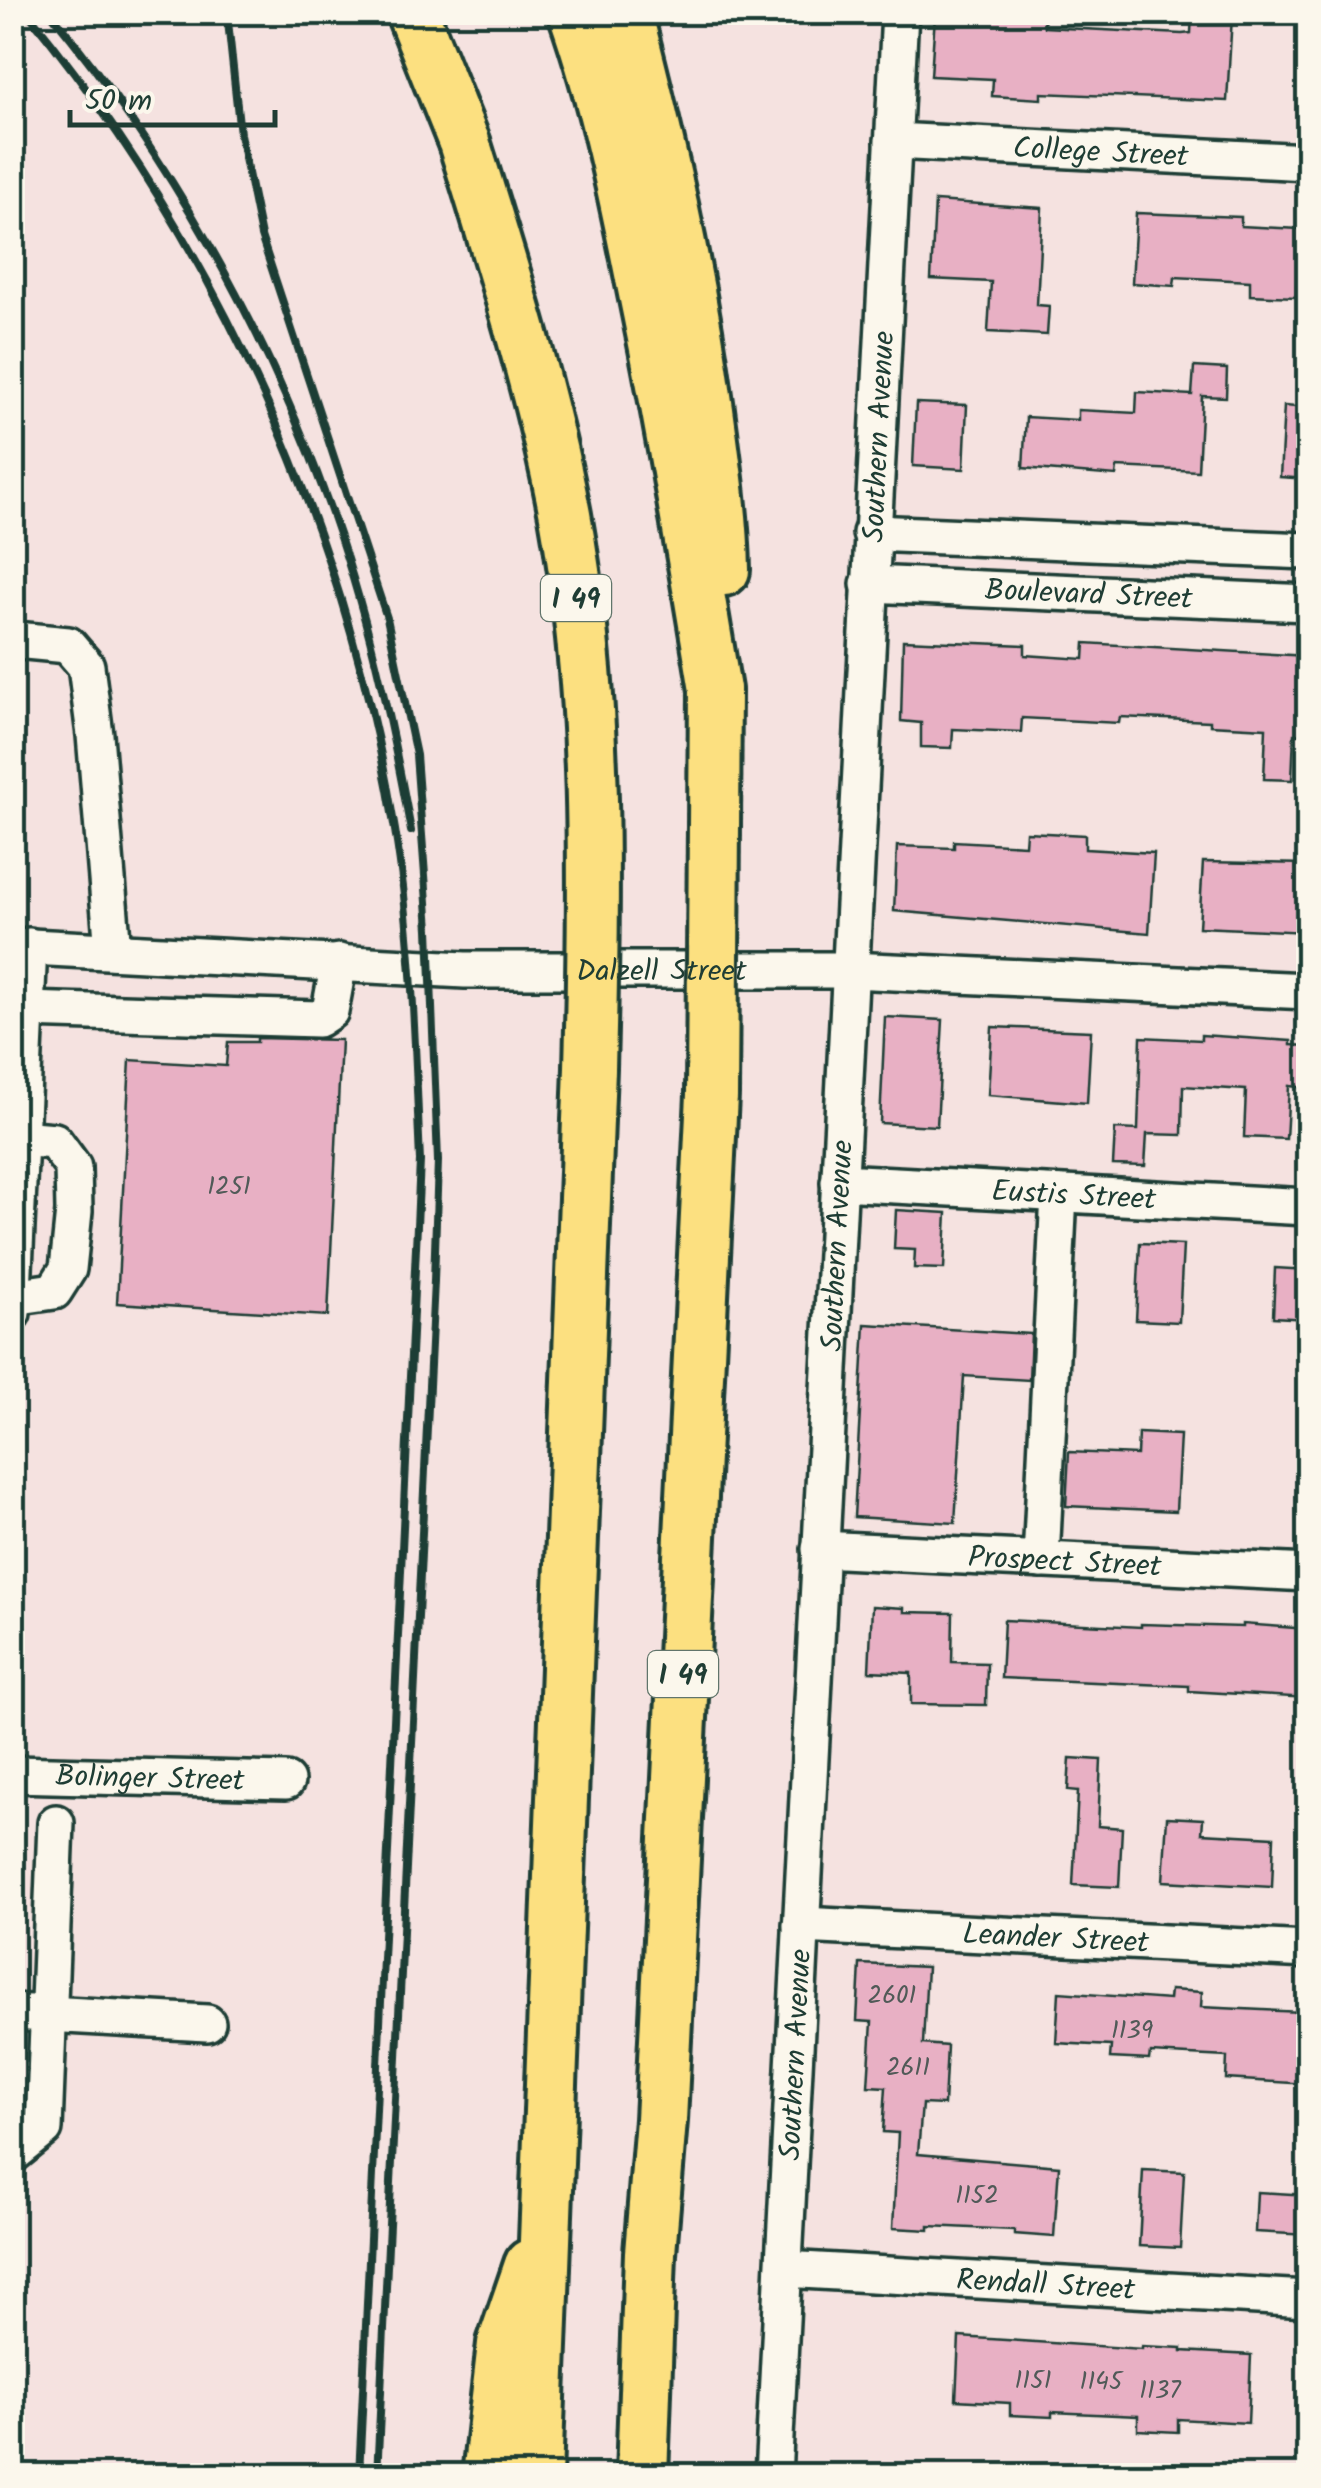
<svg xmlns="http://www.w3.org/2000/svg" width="1321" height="2488" viewBox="0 0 1321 2488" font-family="Kalam,sans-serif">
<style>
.building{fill:#e8b0c4;stroke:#1f3d34;stroke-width:2.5}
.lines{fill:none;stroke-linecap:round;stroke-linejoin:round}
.minor-casing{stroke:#1f3d34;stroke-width:42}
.highway-casing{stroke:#1f3d34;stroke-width:58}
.minor{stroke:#fbf7ec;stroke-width:35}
.highway{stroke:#fce080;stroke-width:50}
.rail{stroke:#1f3d34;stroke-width:8}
.highway-bridge-casing{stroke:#1f3d34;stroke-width:58;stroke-linecap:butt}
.highway-bridge{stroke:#fce080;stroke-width:50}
.labels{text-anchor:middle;stroke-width:8;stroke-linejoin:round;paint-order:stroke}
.number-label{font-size:25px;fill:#515a58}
.shield{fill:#fbf7ec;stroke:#61756b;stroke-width:2.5}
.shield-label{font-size:28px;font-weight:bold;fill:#1f3d34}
.street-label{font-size:30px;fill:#1f3d34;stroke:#fbf7ec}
</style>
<rect width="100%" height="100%" fill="#f5e2e0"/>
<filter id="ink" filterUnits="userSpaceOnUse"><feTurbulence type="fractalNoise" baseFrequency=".01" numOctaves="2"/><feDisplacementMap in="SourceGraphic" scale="20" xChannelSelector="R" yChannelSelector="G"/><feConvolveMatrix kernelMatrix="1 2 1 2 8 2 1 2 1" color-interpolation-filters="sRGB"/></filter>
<g filter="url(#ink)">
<g class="building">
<path d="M997 12 1045 14 1044 27 1182 34 1191 33 1192 14 1232 16 1227 101 1041 93V99L992 96 993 79 931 76 935 15 996 18Z"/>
<path d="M935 201 1042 208 1037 305 1049 306 1047 335 988 332 991 282 931 279Z"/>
<path d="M1136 213 1241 217V226L1300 229 1296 297 1250 295V281L1175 277 1174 286 1132 283Z"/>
<path d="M1194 367 1227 369 1226 397 1202 396 1198 471 1117 467 1116 476 1023 468 1026 417 1078 420V410L1136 413 1137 392 1192 395Z"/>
<path d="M916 403 967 405 964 469 913 466Z"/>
<path d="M1284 406 1308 408V479L1280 477Z"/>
<path d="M903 640 1025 645V655L1084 659 1085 643 1308 656V735L1294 734 1292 780 1264 779 1266 728 1210 725V721L1120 717 1119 723 1022 718 1021 732 953 729 952 748 921 747V723L901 721Z"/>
<path d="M1026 832 1085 835V849L1154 853 1149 933 894 911 897 846 954 848V841L1025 845Z"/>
<path d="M1203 862 1308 864V932L1199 927Z"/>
<path d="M885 1017 943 1020 937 1126 880 1123Z"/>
<path d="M992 1027 1091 1031 1087 1103 988 1095Z"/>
<path d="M1201 1035 1291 1041V1045L1308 1046V1088L1289 1086 1286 1139 1244 1137 1246 1090 1183 1086 1182 1135 1147 1134 1145 1166 1113 1165 1115 1129 1138 1130 1141 1037 1201 1040Z"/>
<path d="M257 1038 341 1040 328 1316 117 1303 130 1060 226 1066 228 1042H257Z"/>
<path d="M896 1210 947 1213 944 1269 914 1268 915 1250 894 1249Z"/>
<path d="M1140 1243 1183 1245 1179 1322 1136 1320Z"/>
<path d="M1275 1268 1308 1270V1319L1273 1317Z"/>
<path d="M865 1324 1031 1334 1029 1380 964 1376 955 1523 854 1517Z"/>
<path d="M1138 1433 1180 1435 1176 1511 1066 1506 1069 1452 1137 1455Z"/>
<path d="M872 1606 904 1608V1612L953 1613 952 1662 987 1663 986 1705 911 1704V1673L869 1671Z"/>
<path d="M1004 1620 1141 1627V1624L1243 1627V1624L1308 1629V1698L1189 1691V1686L1001 1678Z"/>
<path d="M1070 1758 1101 1760 1098 1826 1122 1828 1119 1887 1073 1885 1078 1791 1068 1790Z"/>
<path d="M1167 1817 1203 1819 1202 1833 1274 1837 1272 1887 1163 1881Z"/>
<path d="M860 1964 927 1967 923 2044 947 2046 944 2105 922 2104 918 2154 1059 2166 1054 2237 1014 2234V2230L929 2226V2230L893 2228 898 2133 883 2132 886 2087 868 2086 872 2022 857 2021Z"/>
<path d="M1170 1990 1202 1992 1201 2007 1301 2012 1299 2038 1308 2039V2084L1226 2079 1227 2057 1151 2053 1150 2060 1110 2058 1111 2046 1056 2043 1059 1992 1169 2000Z"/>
<path d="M1143 2170 1184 2172 1180 2248 1139 2246Z"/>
<path d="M1257 2192 1308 2195V2235L1255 2232Z"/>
<path d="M959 2337 1142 2349V2346L1182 2348V2351L1251 2355 1248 2423 1178 2419V2432L1138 2430V2416L1052 2412V2417L1010 2415V2403L956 2400Z"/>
</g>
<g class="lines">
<g class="minor-casing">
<g id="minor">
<path id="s1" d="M893 141 1308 162"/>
<path d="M871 533 1308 551"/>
<path id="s2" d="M869 584 1308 603"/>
<path d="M12 643 26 641 68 645 86 666 95 735 113 951"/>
<path id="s3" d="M12 946 465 970H850L1308 991"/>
<path d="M26 1010 318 1019 330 1011 339 962"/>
<path id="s4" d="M839 1182 1308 1207"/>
<path d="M13 1297 54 1291 68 1269 74 1211 73 1167 54 1141 20 1138"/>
<path d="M12 1313 29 946"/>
<path id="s5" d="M820 1549 1308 1573"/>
<path d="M1041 1560 1059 1194"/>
<path id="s6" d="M12 1774 286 1781"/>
<path id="s7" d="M801 1925 1308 1950"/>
<path d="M12 2012 207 2023"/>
<path d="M12 2155 44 2129 56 1823"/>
<path id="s8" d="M784 2269 1308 2299"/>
<path id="s9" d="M773 2476 900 12"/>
</g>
</g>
<g class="highway-casing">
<g id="highway">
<path d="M412 12 464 142"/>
<path d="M574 12C606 103 625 198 644 293 671 424 693 557 715 690"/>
<path d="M626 12C660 144 690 275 708 410 715 463 723 516 724 570"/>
<path d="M488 2476 503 2344 530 2265"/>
<path d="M536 2476 590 1068"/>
<path d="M642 2476 650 2253 661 2120 712 1095"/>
</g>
</g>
<use href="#minor" class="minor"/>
<use href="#highway" class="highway"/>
<g class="rail">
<path d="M27 12C219 247 346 531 395 830 413 939 415 1050 420 1161L359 2476"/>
<path d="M50 12C168 156 264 325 327 500 366 606 391 720 411 831"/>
<path d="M227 12 240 134 261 236 387 618 416 755 429 929 438 1161 434 1281 377 2476"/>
</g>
<g class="highway-bridge-casing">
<g id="highway-bridge">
<path d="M464 142C502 265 541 388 565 515 598 697 595 884 590 1068"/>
<path d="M712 1095 715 690"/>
</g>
</g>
<use href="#highway-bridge" class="highway-bridge"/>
</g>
</g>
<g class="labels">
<g class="number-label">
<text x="229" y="1194">1251</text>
<text x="892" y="2003">2601</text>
<text x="1132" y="2038">1139</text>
<text x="908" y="2075">2611</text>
<text x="977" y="2203">1152</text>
<text x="1033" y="2388">1151</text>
<text x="1101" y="2389">1145</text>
<text x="1160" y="2398">1137</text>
</g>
<g class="shield">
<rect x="541" y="575" width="70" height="46" rx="8"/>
<rect x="648" y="1651" width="70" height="46" rx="8"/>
</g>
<g class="shield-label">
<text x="576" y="608">I 49</text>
<text x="683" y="1684">I 49</text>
</g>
<g class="street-label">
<text dy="10" stroke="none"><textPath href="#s1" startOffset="208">College Street</textPath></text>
<text dy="10" stroke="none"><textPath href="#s9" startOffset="2042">Southern Avenue</textPath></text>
<text dy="10" stroke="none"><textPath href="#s2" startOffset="220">Boulevard Street</textPath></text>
<text dy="10" stroke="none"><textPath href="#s3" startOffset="650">Dalzell Street</textPath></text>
<text dy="10" stroke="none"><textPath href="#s4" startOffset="235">Eustis Street</textPath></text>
<text dy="10" stroke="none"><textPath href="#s9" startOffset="1232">Southern Avenue</textPath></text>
<text dy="10" stroke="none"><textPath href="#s5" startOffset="245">Prospect Street</textPath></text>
<text dy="10" stroke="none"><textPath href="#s6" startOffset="138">Bolinger Street</textPath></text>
<text dy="10" stroke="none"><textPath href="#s7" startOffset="255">Leander Street</textPath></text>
<text dy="10" stroke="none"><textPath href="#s9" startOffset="422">Southern Avenue</textPath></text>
<text dy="10" stroke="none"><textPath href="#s8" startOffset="262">Rendall Street</textPath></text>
</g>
</g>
<rect width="1321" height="2488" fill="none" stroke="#fbf7ec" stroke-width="50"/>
<rect x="25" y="25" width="1271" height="2438" fill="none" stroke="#1f3d34" stroke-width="4" filter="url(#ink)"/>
<path d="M70 110v15h205v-15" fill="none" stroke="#1f3d34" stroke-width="5"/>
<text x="85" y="110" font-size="30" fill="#1f3d34" stroke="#fbf7ec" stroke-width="8" paint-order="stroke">50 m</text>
</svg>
